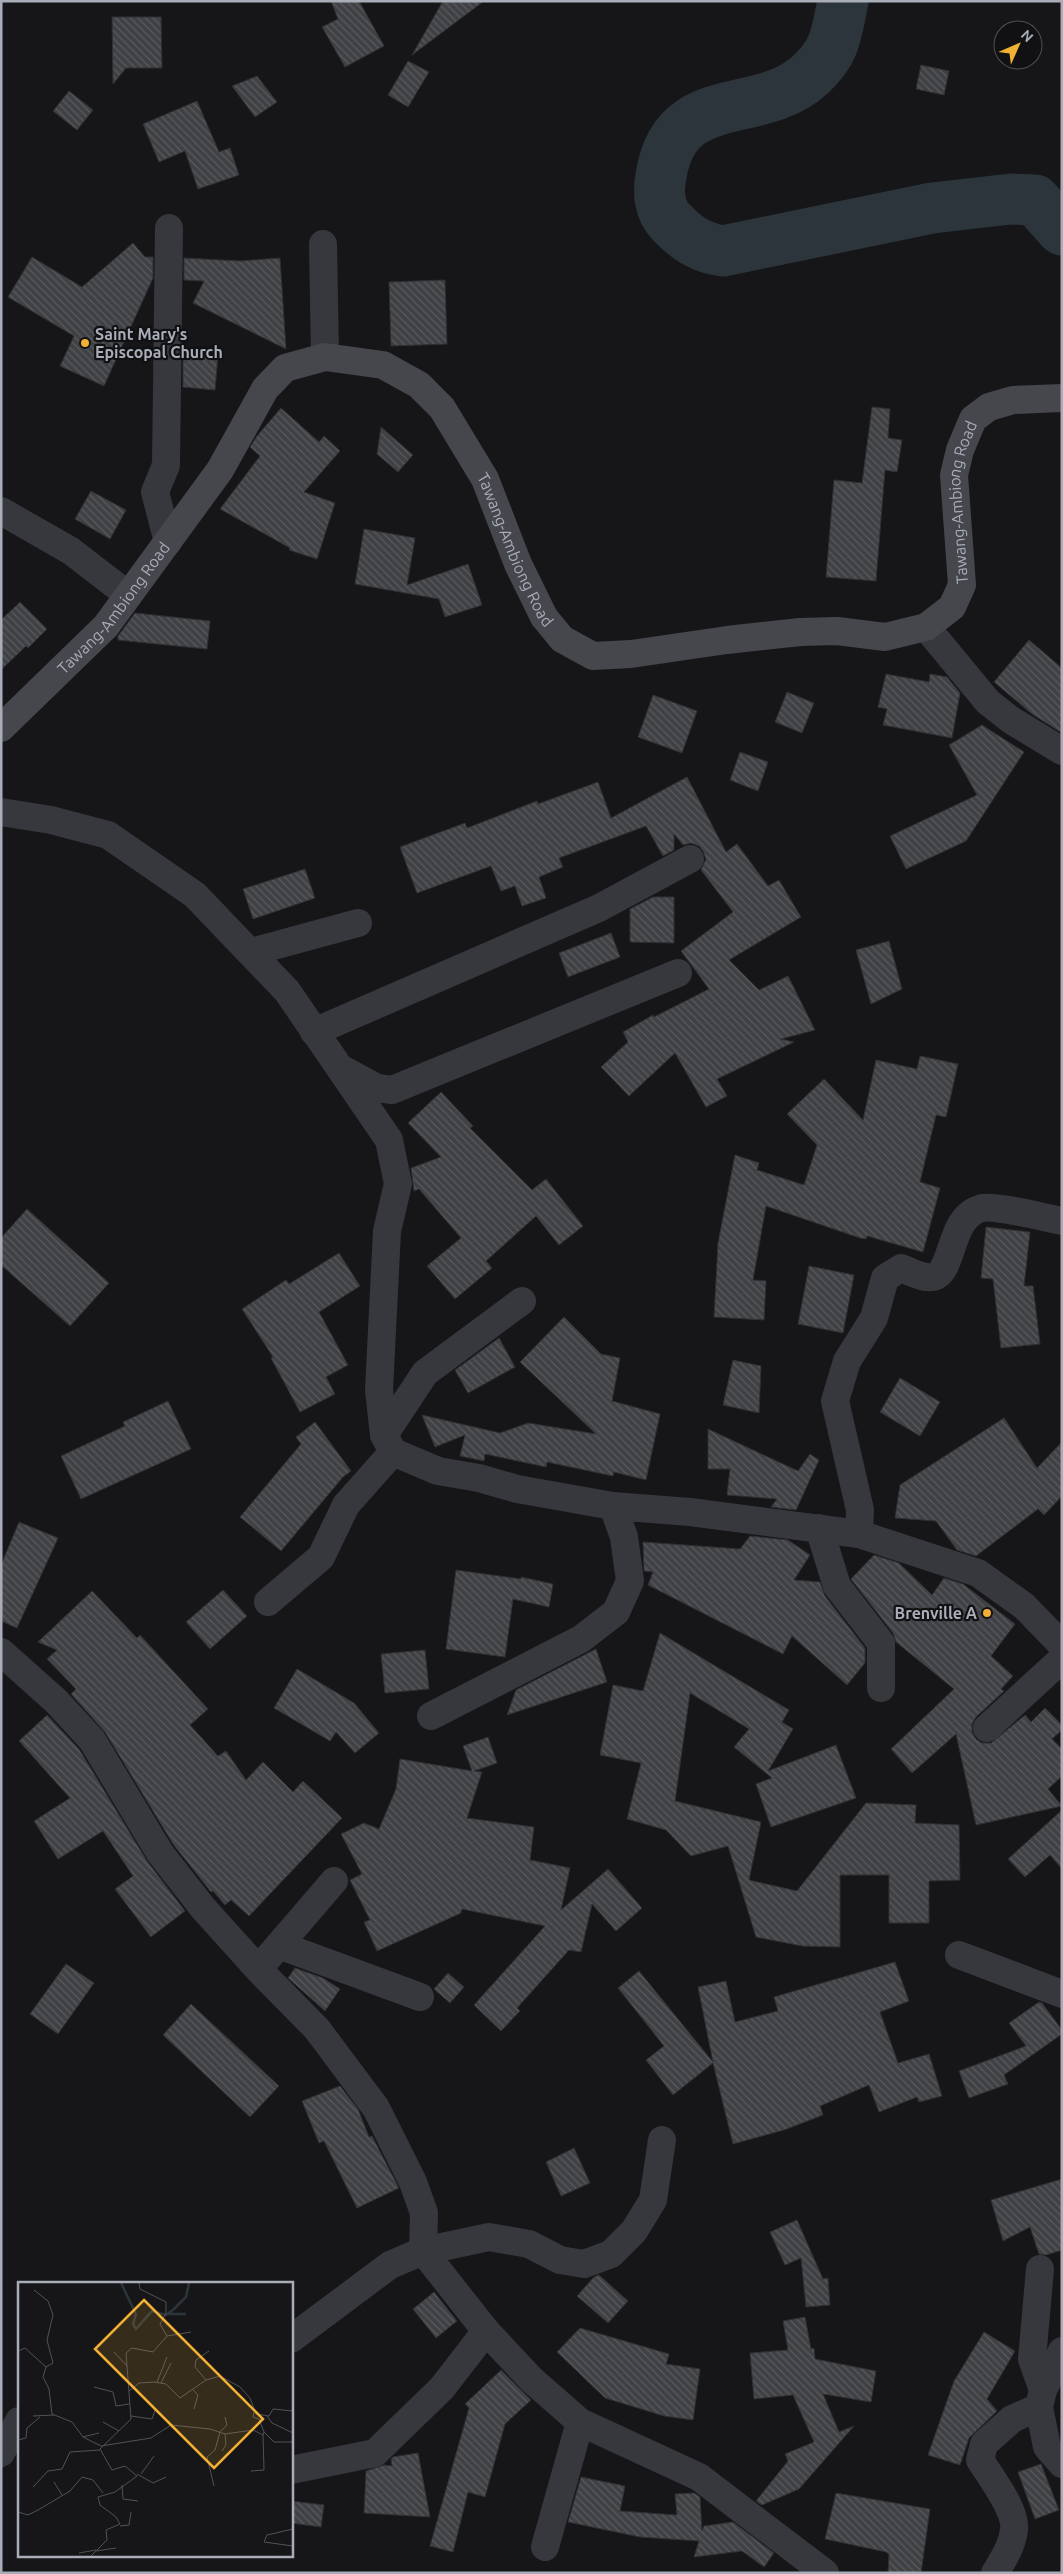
<svg xmlns="http://www.w3.org/2000/svg" width="1063" height="2574" viewBox="0 0 1063 2574" font-family="Ubuntu,sans-serif">
<style>
.lines{fill:none;stroke-linecap:round;stroke-linejoin:round}
.river{stroke:#2c353c;stroke-width:51}
.building{fill:url(#building-back-hatch);stroke:#303034}
.minor{stroke:#37383d;stroke-width:28}
.secondary{stroke:#45474d;stroke-width:28}
.poi-dot{fill:#f2b134;stroke:#111113;stroke-width:2}
.labels{text-anchor:middle;stroke-width:4.5;stroke-linejoin:round;paint-order:stroke}
.poi-label{font-size:16px;font-weight:bold;fill:#a8adb8;stroke:#111113;text-anchor:start}
.street-label{font-size:16px;fill:#a8adb8;stroke:#111113}
.inset-river{fill:none;stroke:#2c353c;stroke-width:2.5}
.inset-road{fill:none;stroke:#505258;stroke-width:1}
.view{fill:#f2b134;fill-opacity:0.15;stroke:#f2b134;stroke-width:2.5}
.inset-edge{fill:none;stroke:#a8adb8;stroke-width:2.5}
</style>
<defs>
<pattern id="building-back-hatch" width="6" height="6" patternUnits="userSpaceOnUse" patternTransform="scale(1.25)"><rect width="6" height="6" fill="#404145"/><path d="M-1 5l2 2M0 0l6 6M5-1l2 2" fill="none" stroke="#595a5e"/></pattern>
</defs>
<rect width="100%" height="100%" fill="#161618"/>
<g class="lines">
<path class="river" d="M843 1C836 35 836 51 810 75 759 122 675 85 661 176 658 192 659 210 671 222 686 238 701 248 723 251L932 208 1011 199 1035 200 1062 230"/>
</g>
<g class="building">
<path d="M331 1H359L384 46 345 67 322 27 338 19Z"/>
<path d="M443 1H484L412 55Z"/>
<path d="M112 17H161L162 68H126L113 84Z"/>
<path d="M408 61 429 72 408 107 388 95Z"/>
<path d="M921 65 949 71 944 95 916 89Z"/>
<path d="M257 76 277 102 255 117 232 86Z"/>
<path d="M69 91 93 110 77 130 53 111Z"/>
<path d="M197 101 219 152 230 148 239 175 198 189 185 151 159 162 143 124Z"/>
<path d="M133 243 145 257H153V278L104 386 60 366 74 336 8 297 32 257 82 287Z"/>
<path d="M184 258 240 261 280 258 286 349 193 303 204 281 184 280Z"/>
<path d="M445 280 447 344 391 346 389 282Z"/>
<path d="M183 352 218 355 215 390 183 387Z"/>
<path d="M872 407 890 409 888 438 902 440 897 472 885 470 876 581 826 577 834 480 862 483Z"/>
<path d="M281 408 319 442 324 436 340 451 304 492 335 503 317 559 289 550 290 548 220 509 260 456 250 447 257 436Z"/>
<path d="M381 427 413 455 398 472 377 454Z"/>
<path d="M91 491 126 510 110 539 75 519Z"/>
<path d="M364 529 415 538 407 585 468 564 482 605 445 617 439 599 355 584Z"/>
<path d="M20 602 47 629 28 648 26 646 1 670V620Z"/>
<path d="M135 613 210 621 207 649 118 640V636Z"/>
<path d="M1029 640 1062 668V733L1032 714 994 682Z"/>
<path d="M886 674 929 682 930 674 947 677 960 693 952 738 883 725 887 709 878 707Z"/>
<path d="M787 692 814 703 802 733 775 722Z"/>
<path d="M653 695 697 711 682 753 638 737Z"/>
<path d="M982 725 1024 752 966 841 906 869 890 836 977 795 949 745Z"/>
<path d="M740 752 768 762 758 791 730 780Z"/>
<path d="M687 777 726 852 737 844 768 886 779 880 801 917 729 960 759 990 788 976 815 1030 781 1039 794 1042 717 1079 727 1096 706 1107 675 1053 629 1096 601 1067 628 1042 623 1032 653 1015 654 1017 709 989 681 951 733 912 701 870 706 859 703 851 699 846 691 843 683 845 674 834V850L663 856 646 826 559 858 563 867 539 877 546 898 522 906 515 886 501 891 491 866 417 893 400 847 465 823 467 828 537 801 538 804 598 782 611 818Z"/>
<path d="M305 869 315 898 253 919 243 889Z"/>
<path d="M653 897H674V943L630 942V909Z"/>
<path d="M611 933 620 957 568 977 559 953Z"/>
<path d="M889 941 902 989 871 1004 856 950Z"/>
<path d="M920 1056 958 1064 946 1117 936 1115 920 1182 940 1188 923 1252 867 1236 866 1239 860 1238 766 1206 753 1280 766 1281 764 1320 714 1317 718 1243 735 1155 759 1163 757 1170 804 1185 817 1145 787 1114 824 1079 863 1120 876 1060 917 1069Z"/>
<path d="M441 1092 473 1126 470 1128 532 1190 546 1179 583 1226 559 1245 536 1216 486 1261 492 1268 455 1299 427 1266 461 1238 419 1189 414 1191 411 1168 441 1157 408 1123Z"/>
<path d="M27 1209 109 1283 70 1326 1 1265V1238Z"/>
<path d="M986 1227 1030 1232 1024 1286H1033L1040 1344 1001 1348 993 1279 981 1278Z"/>
<path d="M339 1253 360 1286 319 1312 348 1365 326 1377 335 1394 300 1412 271 1358 273 1357 242 1309 286 1280 289 1284Z"/>
<path d="M809 1266 854 1275 843 1333 798 1324Z"/>
<path d="M564 1317 601 1354 620 1358 612 1401 660 1414 646 1480 614 1472 613 1476 547 1462 546 1467 485 1454 484 1461 460 1456 465 1435 435 1447 422 1415 500 1433 528 1423 596 1434 520 1362Z"/>
<path d="M499 1338 515 1367 468 1393 455 1370Z"/>
<path d="M733 1360 761 1366 759 1413 723 1405Z"/>
<path d="M900 1378 940 1402 920 1436 880 1412Z"/>
<path d="M168 1401 191 1449 81 1499 61 1456 125 1426 123 1422Z"/>
<path d="M1004 1418 1037 1468 1062 1442V1496L1044 1515 1038 1509 976 1556 957 1550 936 1521 895 1518 900 1485Z"/>
<path d="M315 1422 351 1471 343 1477 281 1551 240 1517 301 1444 296 1437Z"/>
<path d="M708 1429 798 1471 810 1454 819 1460 796 1510 771 1507 777 1499 727 1495 730 1469H708Z"/>
<path d="M19 1522 58 1538 17 1628 1 1621V1565Z"/>
<path d="M750 1536 788 1540 810 1555 794 1580 820 1582 825 1596 865 1648V1663L847 1685 792 1636 783 1654 648 1585 653 1572 644 1571 643 1542 740 1549Z"/>
<path d="M874 1555 899 1563 932 1595 944 1578 963 1584 1015 1624 991 1656 1013 1676 1001 1689 1004 1691 976 1717 972 1724V1732L976 1739 982 1743H991L1025 1715 1031 1722 1045 1708 1062 1725V1730L1052 1739 1062 1749V1776L1048 1789 1062 1806 976 1825 956 1734 912 1773 891 1749 954 1689 896 1642 893 1633 851 1579Z"/>
<path d="M456 1570 521 1579V1577L553 1584 549 1607 513 1599 505 1657 446 1649Z"/>
<path d="M223 1590 247 1616 210 1649 186 1622Z"/>
<path d="M92 1591 137 1638 140 1635 208 1709 190 1725 218 1756 226 1751 246 1780 263 1762 293 1792 303 1781 342 1818 249 1916 231 1900 225 1905 213 1891 211 1892 173 1844 105 1732 71 1694 76 1689 47 1659 57 1650 38 1642Z"/>
<path d="M660 1633 789 1710 782 1722 793 1729 768 1771 836 1745 856 1798 771 1827 756 1784 772 1778 734 1747 749 1729 690 1693 675 1801 761 1822 749 1880 797 1891 866 1803 916 1805 915 1823 959 1825 960 1880 929 1881V1923H889V1875H840V1947L802 1946 756 1937 728 1846 691 1856 666 1830 627 1819 641 1763 600 1755 613 1685 643 1691Z"/>
<path d="M596 1649 607 1682 507 1715 516 1690Z"/>
<path d="M425 1650 429 1689 385 1693 381 1654Z"/>
<path d="M297 1669 354 1703 379 1733 355 1753 336 1732 330 1741 274 1708Z"/>
<path d="M47 1715 79 1749 147 1861 185 1911 151 1937 115 1889 133 1876 103 1831 58 1859 34 1821 70 1798 19 1741Z"/>
<path d="M488 1737 497 1763 474 1771 482 1772 467 1818 534 1827 530 1860 570 1868 561 1910 608 1869 642 1908 616 1931 592 1904 581 1952 569 1950 517 2008 520 2011 501 2031 474 2005 545 1926 462 1909 461 1913 377 1951 364 1922 370 1920 350 1880 362 1874 341 1834 364 1823 379 1829 396 1789 400 1759 472 1771 463 1746Z"/>
<path d="M1062 1810V1869L1050 1855 1025 1877 1008 1859Z"/>
<path d="M895 1962 909 2001 880 2012 898 2063 929 2054 942 2096 919 2102 917 2097 879 2112 869 2085 820 2106 823 2115 784 2130 733 2144 713 2063 673 2095 646 2060 664 2046 618 1988 639 1971 713 2062 698 1987 726 1981 735 2022 778 2011 774 1997Z"/>
<path d="M66 1964 94 1983 58 2034 30 2014Z"/>
<path d="M295 1968 323 1978 340 1989 325 2011 288 1978Z"/>
<path d="M448 1973 464 1987 450 2003 434 1989Z"/>
<path d="M1039 2002 1042 2003 1062 2030V2034L1004 2075 1008 2084 969 2098 959 2071 1026 2046 1009 2023Z"/>
<path d="M191 2004 279 2086 250 2117 163 2035Z"/>
<path d="M340 2086 358 2109 369 2137 372 2136 399 2188 357 2208 324 2141 319 2143 302 2101Z"/>
<path d="M574 2148 590 2183 561 2196 546 2162Z"/>
<path d="M1062 2179V2250L1046 2255 1039 2254 1030 2227 1003 2241 991 2200Z"/>
<path d="M797 2220 823 2279 828 2278 830 2305 806 2307 801 2258 785 2265 770 2232Z"/>
<path d="M599 2275 628 2301 608 2323 577 2296 594 2277Z"/>
<path d="M434 2292 457 2321 436 2338 413 2309Z"/>
<path d="M805 2317 811 2349 814 2348 815 2359 876 2371 871 2402 823 2394 839 2432 854 2426 799 2489 762 2505 756 2501 788 2461 785 2454 814 2442 793 2395 754 2399 750 2353 788 2350 783 2321Z"/>
<path d="M580 2328 669 2354 666 2364 700 2369 693 2420 664 2416 605 2398 557 2352Z"/>
<path d="M984 2332 1015 2351 987 2399 997 2411 969 2438 960 2465 928 2455 954 2381Z"/>
<path d="M501 2370 531 2400 505 2424 485 2497 468 2492 453 2552 430 2546 469 2408 465 2404Z"/>
<path d="M418 2453 430 2517 364 2513 366 2471 384 2465 392 2466 391 2459 393 2457Z"/>
<path d="M1041 2464 1059 2510 1035 2519 1018 2472Z"/>
<path d="M581 2477 625 2486 620 2511 677 2515 675 2494 694 2493 700 2497 702 2531 704 2526 733 2522 774 2553 764 2567 742 2551 694 2557 699 2541 640 2537 568 2522Z"/>
<path d="M836 2493 930 2509 921 2573H888L889 2554 886 2552 825 2539Z"/>
<path d="M291 2501 324 2505 321 2527 291 2523Z"/>
</g>
<g class="lines">
<g class="minor">
<path d="M323 244 325 357"/>
<path d="M1 511 71 551 128 595"/>
<path d="M168 542 155 492 166 465 169 228"/>
<path d="M926 627 988 702 1011 720 1062 751"/>
<path d="M1 812 51 820 108 835 195 895 287 991 389 1140 398 1184 387 1231 379 1390 384 1435 393 1452 438 1471 479 1478 517 1489 613 1506 690 1512 859 1534 978 1573 1024 1606 1062 1645"/>
<path d="M251 952 358 923"/>
<path d="M314 1032 599 908 690 859"/>
<path d="M344 1070 377 1088 392 1090 678 973"/>
<path d="M384 1435 425 1373 522 1301"/>
<path d="M819 1528 837 1586 881 1643V1688"/>
<path d="M859 1534 860 1510 835 1401 847 1361 874 1318 885 1278 901 1268C909 1271 918 1276 926 1277 957 1282 944 1218 982 1208 995 1205 1046 1218 1062 1221"/>
<path d="M268 1602 321 1557 346 1505 393 1452"/>
<path d="M1 1652 56 1701 92 1740 160 1853 203 1908 258 1969 317 2029 376 2108 413 2182 424 2213 423 2251 486 2331 532 2380 580 2422 699 2477 825 2573"/>
<path d="M431 1716 581 1639 616 1612 630 1581 624 1537 613 1506"/>
<path d="M987 1728 1062 1659"/>
<path d="M279 1945 420 1997"/>
<path d="M959 1955 1062 1994"/>
<path d="M267 1959 334 1881"/>
<path d="M1040 2269 1032 2359 1043 2390"/>
<path d="M291 2339 390 2265 423 2251 489 2237 529 2244 560 2260 584 2264 611 2254 634 2231 653 2200 662 2140"/>
<path d="M1062 2351 1043 2390 1039 2407 1047 2447 1062 2464"/>
<path d="M1 2453 19 2421"/>
<path d="M291 2470 375 2453 442 2388 486 2331"/>
<path d="M545 2547 580 2422"/>
<path d="M995 2573C1003 2560 1012 2546 1014 2530 1017 2511 990 2476 980 2460L984 2444 1012 2419 1039 2407"/>
</g>
<path class="secondary" id="s1" d="M1 728 106 626 220 470 265 389 285 368 325 357 383 365 419 385 442 408 485 479 518 564 544 617 562 639 593 656 631 654 727 640 800 632 837 631 885 637 926 627 952 607 962 585 954 475 960 450 973 419 989 407 1013 400 1062 398"/>
</g>
<g class="poi-dot">
<circle cx="85" cy="343" r="5"/>
<circle cx="987" cy="1613" r="5"/>
</g>
<g class="labels">
<g class="poi-label">
<text x="95" y="340">Saint Mary's<tspan x="95" dy="18">Episcopal Church</tspan></text>
<text x="977" y="1619" text-anchor="end">Brenville A</text>
</g>
<g class="street-label">
<text dy="6" stroke="none"><textPath href="#s1" startOffset="1409">Tawang-Ambiong Road</textPath></text>
<text dy="6" stroke="none"><textPath href="#s1" startOffset="795">Tawang-Ambiong Road</textPath></text>
<text dy="6" stroke="none"><textPath href="#s1" startOffset="165">Tawang-Ambiong Road</textPath></text>
</g>
</g>
<g transform="translate(18 2282)">
<rect width="275" height="275" fill="#161618"/>
<path class="inset-river" d="M103 1 118 32 115 42 118 47 134 29 148 33 156 27 168 15 171 1M150 32H168"/>
<path class="inset-road" d="M16 8 30 19 35 33 29 58 35 81 28 85 25 95 31 107 34 132 54 140 65 155 83 164 133 156 153 143 192 147 207 152 235 148 245 153 246 150M149 54 173 50M0 69 7 66 28 85M96 70 109 84M188 98 177 85 178 78 191 69M139 100 149 75M143 101 153 81M76 105 95 110 98 124 111 122M175 108 180 113 176 127M111 109 121 101 136 100 148 102 162 116 188 98 202 94 222 105 232 116 238 132 251 134 255 127 275 129M236 130 235 135 241 137 246 150 256 160H275M15 134 36 133M113 134 134 137 137 128M249 134 254 141 275 151M85 140 101 149M65 155 81 151M0 158 8 156 9 146 22 135M204 169 208 163 207 152M233 189 246 188 245 153M119 192 135 201 148 195M123 192 136 174M36 200 44 213M104 203 105 217 120 219M196 204 189 175 197 168 202 150 209 143 207 135M15 205 30 189 44 187 52 170 82 168M0 230 10 233 20 228 52 209 64 195 75 198 85 211M102 244 111 243 113 230M275 247 249 253 246 260 275 264M78 269 98 266M61 271 78 268M73 274 89 258 88 248 102 242 98 235 82 223 80 215 97 210 119 194 107 184 94 188 82 167 113 137 108 71 114 66 135 70 149 54 142 42 148 31V20L122 7 121 1"/>
<path class="view" d="M126 18 245 137 196 186 77 67Z"/>
<rect width="275" height="275" class="inset-edge"/>
</g>
<rect width="1063" height="2574" fill="none" stroke="#a8adb8" stroke-width="5"/>
<g transform="translate(1018 45) rotate(45)"><circle r="24" fill="#111113" stroke="#4d4f55"/>
<path d="M0-4L9 19L0 12L-9 19Z" fill="#f2b134"/>
<text y="-8" font-size="14" font-weight="bold" text-anchor="middle" fill="#a8adb8">N</text>
</g>
</svg>
